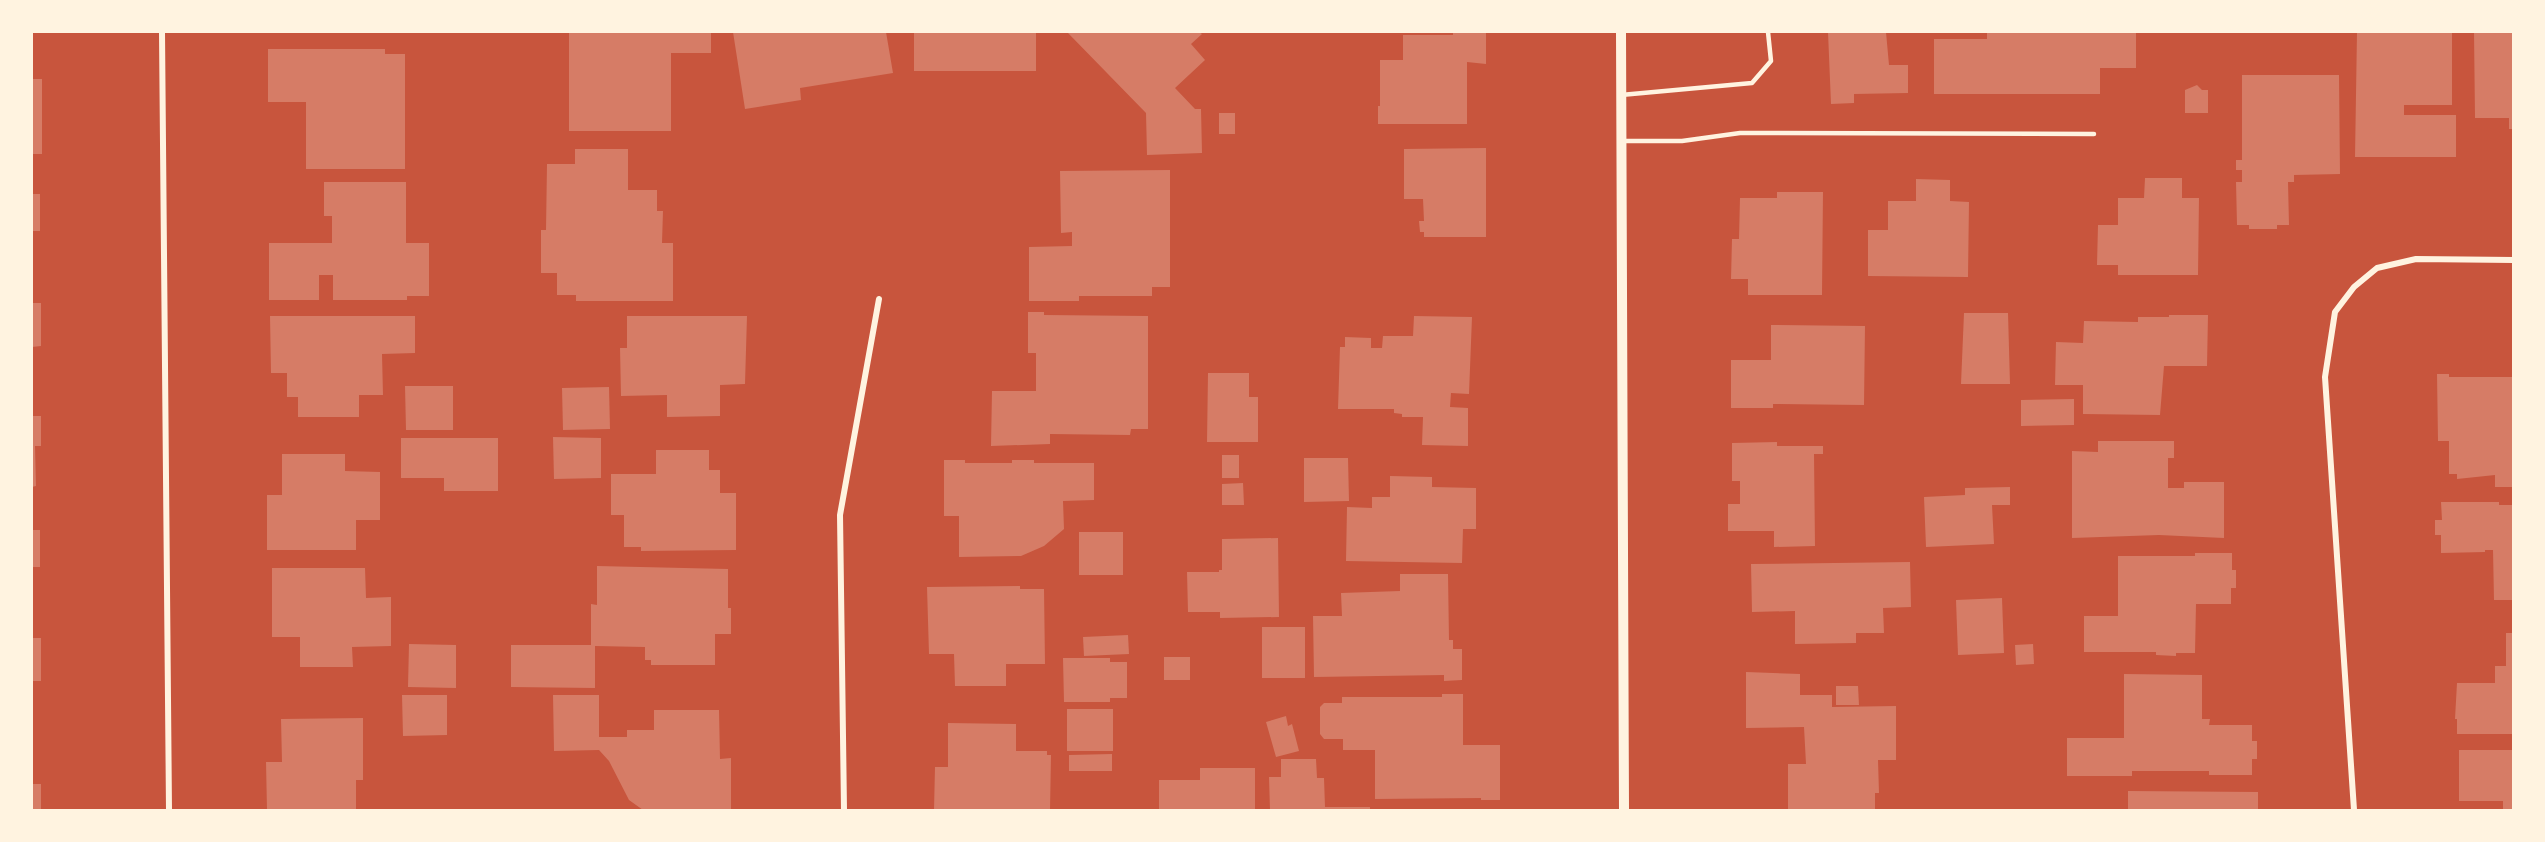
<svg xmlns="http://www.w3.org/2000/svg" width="2545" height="842" viewBox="0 0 2545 842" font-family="Overpass,sans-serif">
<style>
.building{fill:#d67c66}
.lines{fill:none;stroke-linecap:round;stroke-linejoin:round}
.service{stroke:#fff3e0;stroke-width:4.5}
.minor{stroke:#fff3e0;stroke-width:6}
.tertiary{stroke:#fff3e0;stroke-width:10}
</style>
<rect width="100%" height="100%" fill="#c8553d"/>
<g class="building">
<path d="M569 32H711V53H671V131H569Z"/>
<path d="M733 32H886L893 73 800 88 801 100 745 109Z"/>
<rect x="914" y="32" width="122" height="39"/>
<path d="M1070 32H1199L1202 34 1191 44 1205 60 1175 88 1195 109H1201L1202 153 1147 155 1146 113 1068 33Z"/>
<path d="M1453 32H1486V64L1467 62V124H1378V106H1380V60H1403V35H1453Z"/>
<path d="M1828 32H1886L1889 65H1908V93L1854 94V103L1831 104Z"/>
<path d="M1987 32H2136V68H2100V94H1934V39H1987Z"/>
<path d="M2357 32H2452V105H2404V115H2456V157H2355Z"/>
<path d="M2474 32H2514V129H2509V118H2475Z"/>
<path d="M268 49H385V54H405V169H306V102H268Z"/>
<path d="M2242 75H2339L2340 174 2294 175V182H2288L2289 225H2277V229H2249V225H2237L2236 182H2242V170H2236V160H2242Z"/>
<rect x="32" y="79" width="10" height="75"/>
<path d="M2197 85 2202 90H2208V113H2185V90Z"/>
<rect x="1219" y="113" width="16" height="21"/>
<path d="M1486 148V237H1424V232H1420L1419 221H1424L1423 199H1404V149Z"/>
<path d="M575 149H628V190H657V211H663L662 243H673V301H576V295H557V273H541V230H546L547 164H575Z"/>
<path d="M1170 170V287H1152V296H1079V301H1029V247L1072 246V232L1061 233 1060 171Z"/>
<path d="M2145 178H2182V198H2199L2198 275H2118V265H2097L2098 225H2118V198H2144Z"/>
<path d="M1916 179 1950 180V201L1969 202 1968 277 1868 276V230H1888V201H1916Z"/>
<path d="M324 182H406V243H429V296H407V300H333V275H319V300H269V243H332V216H324Z"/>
<path d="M1777 192H1823L1822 295H1748V279H1731L1732 239H1739L1740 198H1777Z"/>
<rect x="32" y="194" width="8" height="37"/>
<path d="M32 303H41V346L32 347Z"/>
<path d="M1028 312H1044V315L1148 316V429H1131L1130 435 1050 434V444L991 446 992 391H1036V353H1028Z"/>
<path d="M1964 313H2008L2010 384H1961Z"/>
<path d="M2169 315H2208L2207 366H2164L2160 415 2083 414V385H2055L2056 342 2083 343 2084 321 2138 322V317H2169Z"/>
<path d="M270 316H415V353L382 354 383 395H359V417H298V397H287V373H271Z"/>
<path d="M627 316H747L745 384 720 385V416L667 417V395L621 396 620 348H627Z"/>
<path d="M1414 316 1472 317 1469 394 1451 393 1450 407 1468 408V446L1422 445 1423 417H1402V414L1394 413V409H1338L1340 347H1345V337L1371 338V348H1382L1383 336H1413Z"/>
<path d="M1771 325 1865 326 1864 405 1773 404V408H1731V360H1771Z"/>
<path d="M1208 373H1249V397H1258V442H1207Z"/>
<path d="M2437 374H2449V377H2514V487H2495V475L2457 479V474H2449V441H2438Z"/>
<path d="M405 386H453V430H406Z"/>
<path d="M609 387 610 429 563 430 562 388Z"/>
<path d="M2074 399V425L2021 426V400Z"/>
<path d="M32 416H41V446H35L36 486 32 487Z"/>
<path d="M553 437 601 438V478L554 479Z"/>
<path d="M401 438H498V491H444V478H401Z"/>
<path d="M2098 441H2174V458H2168V488H2184V482H2224V538L2159 535 2072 538V451L2098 452Z"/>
<path d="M1777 442V446H1823V454H1814L1815 546 1774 547V531H1728V504H1740V481H1732V443Z"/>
<path d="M656 450H709V470H720V493H736V550L641 551V547H624V515H611V474H656Z"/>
<path d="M282 454H345V471L380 472V520H356V550H267V495H282Z"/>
<rect x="1222" y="455" width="17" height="23"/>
<path d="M1304 458H1348L1349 501 1304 502Z"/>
<path d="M944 460H965V463H1012V460H1034V463H1094V500L1063 501 1064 529 1044 546 1021 556 959 557V516H944Z"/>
<path d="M1390 476 1432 477V487L1476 488V529H1463L1462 563 1346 561 1347 507 1372 508V497H1390Z"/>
<path d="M1243 483 1244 505H1222V484Z"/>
<path d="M2010 487V505H1992L1994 544 1926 547 1924 497 1965 495V488Z"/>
<path d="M2441 502H2499V505H2514V600H2494L2493 550H2485V552L2441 553V535H2435V520H2442Z"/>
<rect x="32" y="530" width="8" height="37"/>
<rect x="1079" y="532" width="44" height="43"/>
<path d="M1278 538 1279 617 1220 618V612H1188L1187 572H1219V570H1222V539Z"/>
<path d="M2195 553H2232V570H2236V588H2231V604H2196L2195 653H2176V656L2156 655V652H2084V616H2118V556H2195Z"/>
<path d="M1910 562 1911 607 1883 608 1884 633H1856V643L1795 644V611L1752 612 1751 564Z"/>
<path d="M597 566 728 569V608H731V634H715V665H651V660H645V647L595 646V688L511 687V645H591V604L597 605Z"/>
<path d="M272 568H365L366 598 391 597V646L352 647 353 667H300V637H272Z"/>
<path d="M1400 574H1448L1449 640H1453V649H1462V680L1444 681V675L1314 677 1313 616H1342L1341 593 1400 591Z"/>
<path d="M1020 586V589H1044L1045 664H1006V686H955L954 654H929L927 587Z"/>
<path d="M2002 598 2004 653 1958 655 1956 600Z"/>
<rect x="1262" y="627" width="43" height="51"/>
<path d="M2506 633H2514V734H2457V719H2455L2457 683H2495V666H2506Z"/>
<path d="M1128 635 1129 654 1084 656 1083 637Z"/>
<rect x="32" y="638" width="9" height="43"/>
<path d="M409 644 456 645V688L408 687Z"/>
<path d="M2033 644 2034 664 2016 665 2015 645Z"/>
<rect x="1164" y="657" width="26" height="23"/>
<path d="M1063 658H1110V662H1127V698H1110V702H1064Z"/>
<path d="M1746 672 1800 674V695H1832V707L1896 706V760H1878L1879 793H1875V810H1788V764H1806L1804 727 1746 728Z"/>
<path d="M2124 674 2202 675V719H2210L2209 725H2252V741H2257V759H2252V775H2209V771H2132V776H2067V738H2124Z"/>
<path d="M1836 686H1858L1859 705H1836Z"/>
<path d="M1442 694H1463V745H1500V800H1481V798L1375 799V750H1343V739H1324L1320 734V707L1324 703H1342V697H1442Z"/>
<path d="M402 695H447V735L403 736Z"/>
<path d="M553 695H599V737H627V730H654V710H719L720 759 731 758V810H643L629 800 609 761 599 750 554 751Z"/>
<rect x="1067" y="709" width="46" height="42"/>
<path d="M1286 716 1288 726 1292 724 1299 751 1276 757 1266 722Z"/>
<path d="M363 718V780H356V810H267L266 762H282L281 719Z"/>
<path d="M948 723 1016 724V751H1047V755H1051L1050 810H934L935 767H948Z"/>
<path d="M2459 750H2514V810H2503V801H2459Z"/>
<path d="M1112 754V771H1069V755Z"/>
<path d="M1281 759H1316L1317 778H1324L1325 807H1370V810H1270L1269 777H1281Z"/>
<path d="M1200 768H1255V810H1159V780H1200Z"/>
<rect x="32" y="784" width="9" height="26"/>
<path d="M2128 791 2258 792V810H2128Z"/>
</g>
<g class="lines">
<g class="service">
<path d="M1621 95 1752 83 1771 61 1768 32"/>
<path d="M1621 141H1682L1740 133 2094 134"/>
</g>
<g class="minor">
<path d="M162 32 169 810"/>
<path d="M844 810 840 515 879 299"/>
<path d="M2354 810 2325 377 2335 312 2354 287 2377 268 2416 259 2514 260"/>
</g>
<path class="tertiary" d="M1621 32 1624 810"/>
</g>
<rect width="2545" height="842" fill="none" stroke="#fff3e0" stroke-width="66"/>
</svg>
